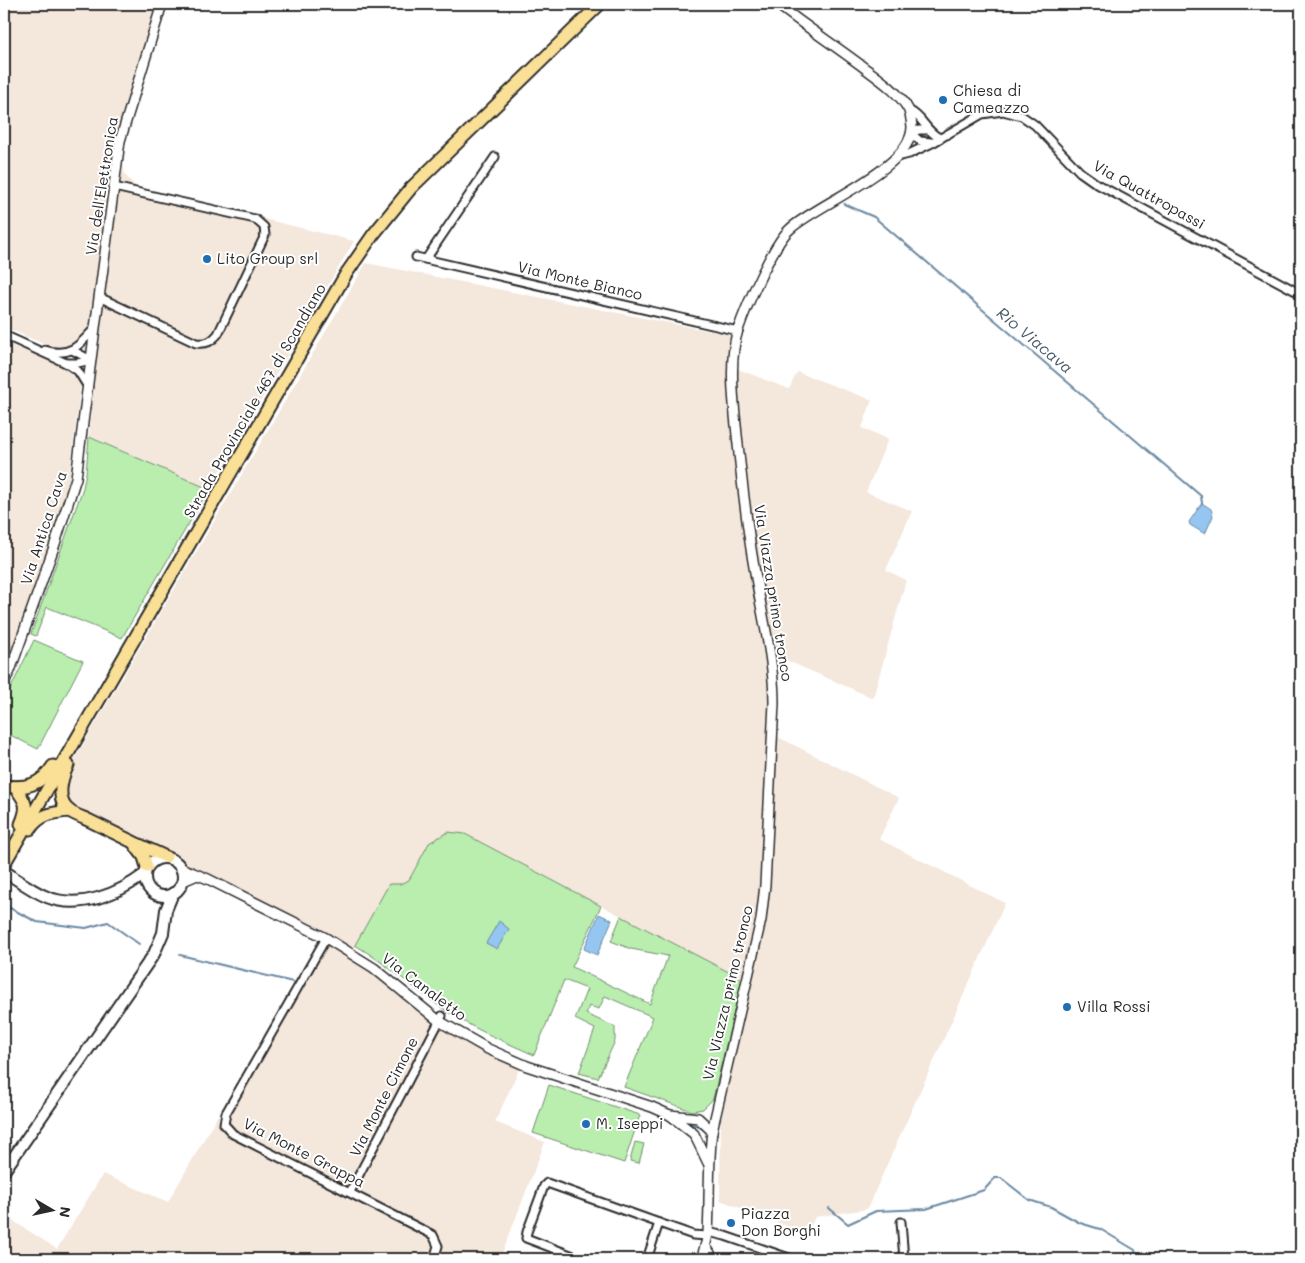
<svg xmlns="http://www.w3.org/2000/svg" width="1305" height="1263" viewBox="0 0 1305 1263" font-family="Mali,sans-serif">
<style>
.built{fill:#f4e7dc}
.green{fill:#b9eeaf;stroke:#728c6d}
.water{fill:#94c6f1;stroke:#6a88a2}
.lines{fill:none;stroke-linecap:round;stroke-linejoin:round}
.stream{stroke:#6a88a2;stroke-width:2}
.minor-casing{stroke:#2b2b2b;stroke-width:11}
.tertiary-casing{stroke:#2b2b2b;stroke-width:12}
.secondary-casing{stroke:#2b2b2b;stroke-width:14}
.primary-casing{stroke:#2b2b2b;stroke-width:15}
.trunk-casing{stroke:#2b2b2b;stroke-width:15}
.minor{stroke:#fff;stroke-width:7}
.tertiary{stroke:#fff;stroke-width:9}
.secondary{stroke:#fff;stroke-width:10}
.primary{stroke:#fadf96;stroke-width:11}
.trunk{stroke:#fadf96;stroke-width:11}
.poi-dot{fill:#1f6fb2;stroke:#fff;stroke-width:2}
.labels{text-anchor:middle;stroke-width:4;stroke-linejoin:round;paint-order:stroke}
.poi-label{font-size:15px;fill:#2b2b2b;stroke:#fff;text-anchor:start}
.street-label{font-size:15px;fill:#2b2b2b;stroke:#fff}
.water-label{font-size:16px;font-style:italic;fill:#4a5a66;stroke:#fff}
</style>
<rect width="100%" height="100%" fill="#fff"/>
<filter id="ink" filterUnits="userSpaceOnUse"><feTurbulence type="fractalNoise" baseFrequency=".02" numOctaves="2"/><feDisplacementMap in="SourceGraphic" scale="10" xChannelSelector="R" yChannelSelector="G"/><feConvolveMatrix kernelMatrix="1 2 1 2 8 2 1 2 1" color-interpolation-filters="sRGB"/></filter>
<g filter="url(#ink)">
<g class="built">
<path d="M4 4H167L129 124 122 160 125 175 137 188 354 241 209 489 89 437 96 366 4 327Z"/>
<path d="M366 263 740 337 735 368 789 389 797 372 872 400 862 428 888 439 866 492 912 511 886 570 906 580 873 698 774 655 777 678 778 737 899 798 879 839 1005 903 867 1209 815 1217 807 1234 720 1200 721 1121 749 983 465 834 448 832 429 843 409 880 400 884H389L355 948 77 809 65 796 67 772Z"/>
<path d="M4 342 72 371 81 382 66 503 4 674Z"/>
<path d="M319 940 520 1067 495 1122 545 1142 500 1259H4V1215L57 1249 103 1174 168 1202Z"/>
</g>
<g class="green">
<path d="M89 437 209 489 122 638 47 607 36 636 31 634 83 488 86 473Z"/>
<path d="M34 640 83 661 38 749 4 732V702Z"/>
<path d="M448 832 465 834 601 906 572 967 650 1004 668 956 631 949 611 941 621 916 742 979 713 1099 703 1109 692 1111 624 1087 653 1017 605 996 599 1009 589 1006 586 1014 615 1027V1041L598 1078 579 1073 595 1029 575 1019 587 989 564 980 534 1055C503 1041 473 1029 445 1010 414 989 387 964 355 945L389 884H400L409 880 429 843Z"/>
<path d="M549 1085 640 1115 624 1163 533 1133Z"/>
<path d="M635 1142 644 1144 639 1163 630 1161Z"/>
</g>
<g class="water">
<path d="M1202 503 1211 509 1213 516 1205 534 1190 525 1189 522Z"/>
<path d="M599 914 612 920 597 955 584 949Z"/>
<path d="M499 921 509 929 497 949 486 943Z"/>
</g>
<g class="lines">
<g class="stream">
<path d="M844 204 874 217 1201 496 1202 503"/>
<path d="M4 895 6 906 37 922 86 928 108 922 139 944"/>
<path d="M180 955 297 983"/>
<path d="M686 1122 702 1128"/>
<path d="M829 1208 848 1224 876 1211 926 1209 984 1190 995 1178H1001L1029 1200 1051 1207 1080 1223 1100 1229 1135 1250 1137 1259"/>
</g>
<g class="minor-casing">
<g id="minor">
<path d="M910 111C923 117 926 132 940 138"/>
<path d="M928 130H919L911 133 920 141 931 142"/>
<path d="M897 157 909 154 934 142 982 114 1003 111 1022 116 1035 125 1080 172 1097 184 1301 294"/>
<path d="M416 257 738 331"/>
<path d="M426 259 495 157"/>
<path d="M99 297 196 343C207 344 211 342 218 334L265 235 264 227 255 219 114 187"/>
<path d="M4 335 66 363 78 371 88 387"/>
<path d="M45 350C70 358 80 345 95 328"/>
<path d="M72 350 91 360"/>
<path d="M66 363H78L91 360"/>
<path d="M326 938 226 1113 224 1124 233 1134 433 1235 438 1246 434 1259"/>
<path d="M350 1192 442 1016"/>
<path d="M901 1222 904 1259"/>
<path d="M708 1232 725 1236 792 1259"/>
<path d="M581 1259 526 1238 527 1232 544 1186 547 1183 659 1223"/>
<path d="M647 1259 659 1223 693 1235 707 1236"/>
</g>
</g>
<g class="tertiary-casing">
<g id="tertiary">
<path d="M4 682 10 671 54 547 76 478 95 328 120 141 162 4"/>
<path d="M181 868 208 879 326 938 374 968 439 1021 488 1049 527 1066 652 1107 670 1115 694 1134 709 1165"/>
<path d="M180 887 183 881 197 875"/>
<path d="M670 1115 698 1118 712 1131"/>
<path d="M706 1247 710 1253V1259"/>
<path d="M702 1259C703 1250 707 1243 708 1233 710 1199 708 1164 712 1131L761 920 765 885 774 703C774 661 763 620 756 578 747 531 742 483 737 435 734 404 728 361 738 330 746 307 773 244 790 229 818 203 913 168 912 126 911 121 911 114 908 109 899 92 878 78 862 66 834 45 805 26 777 4"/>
</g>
</g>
<g class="secondary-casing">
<g id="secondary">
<circle cx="164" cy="877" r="19"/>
<path d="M4 871C18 880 32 891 47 897 80 910 118 894 145 874"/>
<path d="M4 1171 154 954 163 933 166 910 173 893"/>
</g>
</g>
<g class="primary-casing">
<path id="primary" d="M86 819 133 842"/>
</g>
<g class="trunk-casing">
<g id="trunk">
<path d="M68 765C61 779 55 802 71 812 76 815 81 817 86 819"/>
<path d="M4 786C26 789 41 785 53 766"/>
<path d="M15 787C26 802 29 806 21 824"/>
<path d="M30 829C40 814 52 813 69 811"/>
<path d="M133 842 166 857"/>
<path d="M135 845 144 857 147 867"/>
<path d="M4 864 346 274 373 235 411 188 600 4"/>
</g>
</g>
<use href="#minor" class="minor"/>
<use href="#tertiary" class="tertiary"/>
<use href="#secondary" class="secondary"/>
<use href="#primary" class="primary"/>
<use href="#trunk" class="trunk"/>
</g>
</g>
<g class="poi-dot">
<circle cx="943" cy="100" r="5"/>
<circle cx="207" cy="259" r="5"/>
<circle cx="1067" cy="1007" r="5"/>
<circle cx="586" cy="1124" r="5"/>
<circle cx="731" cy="1223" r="5"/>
</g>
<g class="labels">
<g class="poi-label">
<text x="953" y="96">Chiesa di<tspan x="953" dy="17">Cameazzo</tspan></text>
<text x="217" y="264">Lito Group srl</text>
<text x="1077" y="1012">Villa Rossi</text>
<text x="596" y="1129">M. Iseppi</text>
<text x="741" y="1219">Piazza<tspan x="741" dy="17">Don Borghi</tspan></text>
</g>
<g class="street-label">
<text transform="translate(102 186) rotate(-81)" y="5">Via dell'Elettronica</text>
<text transform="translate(1149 195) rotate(29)" y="5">Via Quattropassi</text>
<text transform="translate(580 281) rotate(13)" y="5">Via Monte Bianco</text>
<text transform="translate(255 401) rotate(-60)" y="5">Strada Provinciale 467 di Scandiano</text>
<text transform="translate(44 528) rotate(-72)" y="5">Via Antica Cava</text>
<text transform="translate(773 593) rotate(81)" y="5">Via Viazza primo tronco</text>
<text transform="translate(424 987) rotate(37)" y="5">Via Canaletto</text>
<text transform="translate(728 993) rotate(-77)" y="5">Via Viazza primo tronco</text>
<text transform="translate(384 1097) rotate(-63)" y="5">Via Monte Cimone</text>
<text transform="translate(304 1153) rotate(27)" y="5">Via Monte Grappa</text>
</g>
<g class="water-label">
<text transform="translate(1035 340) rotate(40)" y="6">Rio Viacava</text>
</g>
</g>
<rect width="1305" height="1263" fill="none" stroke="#fff" stroke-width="20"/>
<rect x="10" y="10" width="1285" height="1243" fill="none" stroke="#2b2b2b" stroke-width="2" filter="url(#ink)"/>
<g transform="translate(52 1210) rotate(99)" stroke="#ffffff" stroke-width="4" paint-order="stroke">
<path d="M0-4L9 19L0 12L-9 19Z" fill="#2b2b2b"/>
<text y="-8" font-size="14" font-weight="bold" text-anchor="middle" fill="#2b2b2b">N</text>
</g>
</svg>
